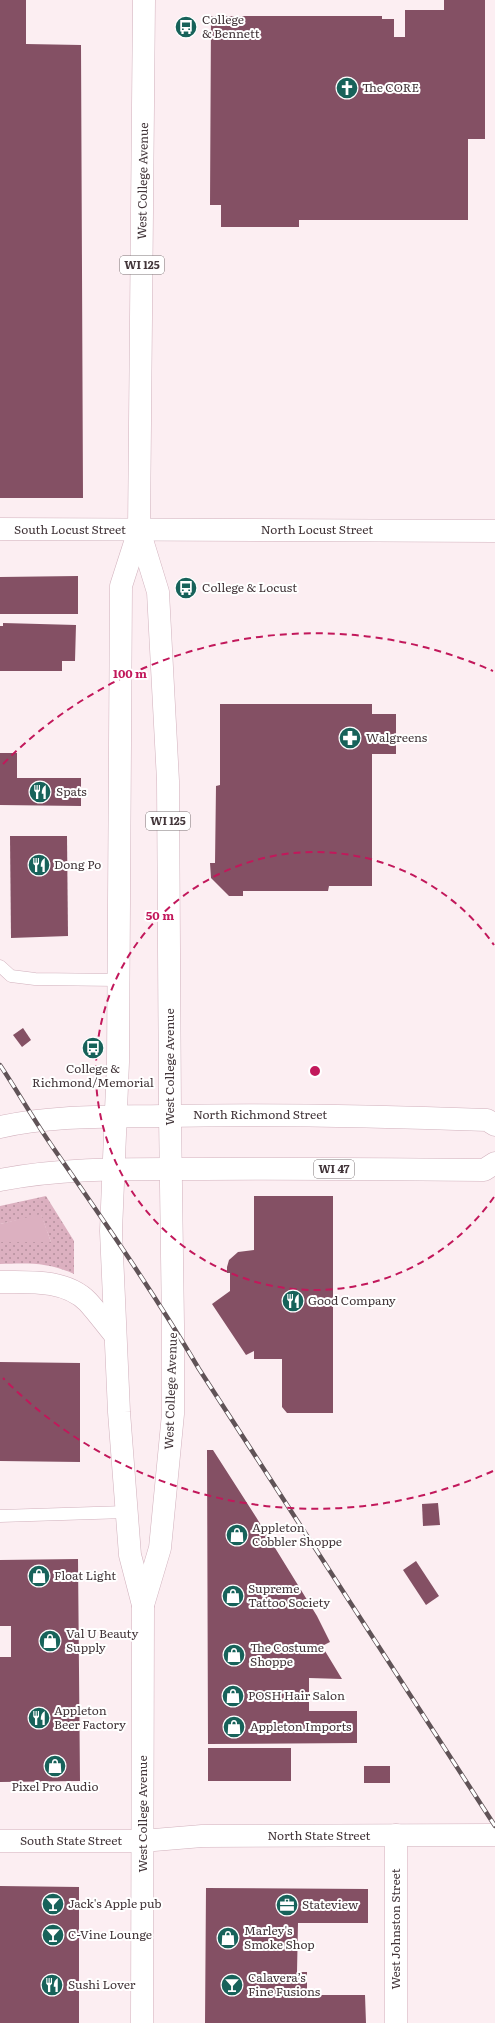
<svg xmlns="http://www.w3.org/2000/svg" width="495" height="2023" viewBox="0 0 495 2023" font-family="Literata,serif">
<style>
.grass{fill:url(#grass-dots)}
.garden{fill:#dcb0c0}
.building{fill:#845064}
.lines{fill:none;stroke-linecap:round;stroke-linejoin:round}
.lane-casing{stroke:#d1b0bc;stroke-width:13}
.street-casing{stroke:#d1b0bc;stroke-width:23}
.primary-casing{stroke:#d1b0bc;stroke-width:23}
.lane{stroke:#fff;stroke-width:12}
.street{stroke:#fff;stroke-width:22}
.primary{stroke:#fff;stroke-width:22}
.rail-casing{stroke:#605357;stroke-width:4.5}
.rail{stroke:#fff;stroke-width:3;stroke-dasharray:9;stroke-linecap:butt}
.ring{fill:none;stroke:#c2185b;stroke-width:2;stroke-dasharray:7 5}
.labels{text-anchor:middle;stroke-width:4;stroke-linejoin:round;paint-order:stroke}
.shield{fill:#fff;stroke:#7b7274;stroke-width:1}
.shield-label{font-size:11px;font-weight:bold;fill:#423539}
.poi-label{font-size:12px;fill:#423539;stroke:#fff;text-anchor:start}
.street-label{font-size:12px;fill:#423539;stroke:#fff}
.centre{fill:#c2185b;stroke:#fff;stroke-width:2}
.ring-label{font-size:12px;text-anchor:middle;font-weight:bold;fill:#c2185b;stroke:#fff;stroke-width:4;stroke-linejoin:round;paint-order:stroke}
</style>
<defs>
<pattern id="grass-dots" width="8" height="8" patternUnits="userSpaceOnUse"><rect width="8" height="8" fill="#dcb0c0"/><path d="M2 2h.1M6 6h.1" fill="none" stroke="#b4909d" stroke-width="1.8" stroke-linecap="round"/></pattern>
</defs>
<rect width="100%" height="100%" fill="#fceef2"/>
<path class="grass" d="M46 1196 74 1241V1274C48 1262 28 1263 0 1264V1242H51L41 1215 0 1224V1206Z"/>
<path class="garden" d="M41 1214 51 1242H0V1224Z"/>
<g class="building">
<path d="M0 0H26V44L81 45 83 498H0Z"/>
<path d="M444 0H485V139H468V220H299V227H221V205H210L211 16H382V19H394V37H405V10H444Z"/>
<path d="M78 576V614H0V577Z"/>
<path d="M3 623 76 625 75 661H62V671H0V626H3Z"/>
<path d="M220 704H372V714H396V754H372V886H329L328 891H243V896H229L211 878 210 863H215L216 786 220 785Z"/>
<path d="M0 753H17V778H81V806L0 805Z"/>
<path d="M10 836H67L68 936 11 938Z"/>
<path d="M23 1028 31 1040 22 1047 13 1035Z"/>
<path d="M254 1196H333V1413H287L282 1407V1359H254V1351L246 1355 212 1304 230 1291V1273H227V1267L229 1260 238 1252 254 1250Z"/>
<path d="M0 1362 80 1363V1462L0 1461Z"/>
<path d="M207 1450H213L256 1517 317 1616 330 1642 322 1646 342 1679 309 1678V1711H357V1743L208 1744Z"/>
<path d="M438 1503 440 1525 423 1526 422 1504Z"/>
<path d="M78 1559 80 1781 0 1782V1657H11V1626H0V1560Z"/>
<path d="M416 1561 439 1596 426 1605 403 1570Z"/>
<rect x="208" y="1748" width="83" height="33"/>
<rect x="364" y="1766" width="26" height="17"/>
<path d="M0 1886 79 1887V2023H0Z"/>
<path d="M206 1888 368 1889V1923H298L297 1972H307V1995H365L366 2023H205Z"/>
</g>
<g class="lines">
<g class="lane-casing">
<g id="lane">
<path d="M0 966 11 976 35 979 118 980"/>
<path d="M0 1516 126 1512"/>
</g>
</g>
<g class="street-casing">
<g id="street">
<path d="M0 529 495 531"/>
<path d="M396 1835V2023"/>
<path d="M0 1841H142L202 1836 495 1835"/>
</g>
</g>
<g class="primary-casing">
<g id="primary">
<path d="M139 530 158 592 168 781 170 1116 173 1325V1414L160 1548 143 1605"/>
<path d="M0 1127C53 1115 109 1117 163 1116 271 1114 379 1116 487 1120L495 1125"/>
<path d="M0 1180C61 1168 125 1169 187 1169 286 1168 385 1169 484 1170L495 1163"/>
<path d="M0 1282C29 1282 66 1279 88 1302 97 1312 106 1324 115 1335"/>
<path d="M142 2023 143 1605 130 1555 119 1412 111 1231 118 1062 121 586 139 530 144 0"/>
</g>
</g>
<use href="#lane" class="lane"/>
<use href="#street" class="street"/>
<use href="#primary" class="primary"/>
<g class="rail-casing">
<path id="rail" d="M0 1065C18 1092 35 1122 54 1149 104 1221 154 1293 199 1369L495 1826"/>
</g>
<use href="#rail" class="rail"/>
</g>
<g class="ring">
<path d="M494 1197A219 219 0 1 1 494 945"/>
<path d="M493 1471A438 438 0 0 1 3 1378M3 764A438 438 0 0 1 493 671"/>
</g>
<defs>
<g id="bus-disc" transform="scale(1.15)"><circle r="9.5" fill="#17625a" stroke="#fff"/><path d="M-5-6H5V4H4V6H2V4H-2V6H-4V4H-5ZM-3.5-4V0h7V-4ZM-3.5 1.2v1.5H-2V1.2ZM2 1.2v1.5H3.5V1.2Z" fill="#fff"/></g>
<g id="church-disc" transform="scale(1.15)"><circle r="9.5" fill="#17625a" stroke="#fff"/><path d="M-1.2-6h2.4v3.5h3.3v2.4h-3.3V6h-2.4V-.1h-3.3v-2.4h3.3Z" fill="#fff"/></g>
<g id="pharmacy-disc" transform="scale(1.15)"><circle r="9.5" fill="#17625a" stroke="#fff"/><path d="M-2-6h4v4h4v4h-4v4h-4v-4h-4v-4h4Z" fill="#fff"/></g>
<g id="restaurant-disc" transform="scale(1.15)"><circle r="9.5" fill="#17625a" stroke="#fff"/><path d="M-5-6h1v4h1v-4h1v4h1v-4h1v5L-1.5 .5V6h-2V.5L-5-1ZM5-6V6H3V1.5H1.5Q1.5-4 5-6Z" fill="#fff"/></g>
<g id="shop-disc" transform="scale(1.15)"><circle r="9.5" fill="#17625a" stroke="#fff"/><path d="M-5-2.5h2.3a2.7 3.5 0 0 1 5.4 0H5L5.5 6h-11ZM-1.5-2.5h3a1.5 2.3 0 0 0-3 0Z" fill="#fff"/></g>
<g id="bar-disc" transform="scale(1.15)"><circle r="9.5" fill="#17625a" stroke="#fff"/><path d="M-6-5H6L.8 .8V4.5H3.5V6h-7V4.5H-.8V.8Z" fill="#fff"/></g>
<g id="office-disc" transform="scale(1.15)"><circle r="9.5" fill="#17625a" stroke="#fff"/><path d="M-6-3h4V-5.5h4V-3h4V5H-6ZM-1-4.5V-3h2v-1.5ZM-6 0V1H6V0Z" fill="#fff"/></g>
</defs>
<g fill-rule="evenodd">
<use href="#bus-disc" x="186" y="27"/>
<use href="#church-disc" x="347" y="88"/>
<use href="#bus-disc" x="186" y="588"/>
<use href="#pharmacy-disc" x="350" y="738"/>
<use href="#restaurant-disc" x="40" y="792"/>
<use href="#restaurant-disc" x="39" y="865"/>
<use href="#bus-disc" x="93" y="1048"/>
<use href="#restaurant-disc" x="293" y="1301"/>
<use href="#shop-disc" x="237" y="1535"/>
<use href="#shop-disc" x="39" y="1576"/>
<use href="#shop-disc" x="233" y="1596"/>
<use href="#shop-disc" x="50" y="1641"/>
<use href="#shop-disc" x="234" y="1655"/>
<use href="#shop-disc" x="233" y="1696"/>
<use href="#restaurant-disc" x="39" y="1718"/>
<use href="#shop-disc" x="234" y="1727"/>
<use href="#shop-disc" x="55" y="1766"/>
<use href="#bar-disc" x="53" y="1904"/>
<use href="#office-disc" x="287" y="1905"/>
<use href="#bar-disc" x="53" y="1935"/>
<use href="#shop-disc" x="228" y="1938"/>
<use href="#restaurant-disc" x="52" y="1985"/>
<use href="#bar-disc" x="232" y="1985"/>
</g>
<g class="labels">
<g class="shield">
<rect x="120" y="256" width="44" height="18" rx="3"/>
<rect x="146" y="812" width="44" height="18" rx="3"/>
<rect x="314" y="1160" width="40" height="18" rx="3"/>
</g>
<g class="shield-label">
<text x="142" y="269">WI 125</text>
<text x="168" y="825">WI 125</text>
<text x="334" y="1173">WI 47</text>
</g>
<g class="poi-label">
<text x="202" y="24">College<tspan x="202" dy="14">&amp; Bennett</tspan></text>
<text x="362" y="92">The CORE</text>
<text x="202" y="592">College &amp; Locust</text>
<text x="366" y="742">Walgreens</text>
<text x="56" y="796">Spats</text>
<text x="54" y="869">Dong Po</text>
<text x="93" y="1073" text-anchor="middle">College &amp;<tspan x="93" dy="14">Richmond/Memorial</tspan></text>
<text x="308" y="1305">Good Company</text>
<text x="252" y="1532">Appleton<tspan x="252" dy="14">Cobbler Shoppe</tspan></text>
<text x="54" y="1580">Float Light</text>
<text x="248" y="1593">Supreme<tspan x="248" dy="14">Tattoo Society</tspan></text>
<text x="66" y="1638">Val U Beauty<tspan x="66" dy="14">Supply</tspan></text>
<text x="250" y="1652">The Costume<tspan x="250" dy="14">Shoppe</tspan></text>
<text x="248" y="1700">POSH Hair Salon</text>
<text x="54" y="1715">Appleton<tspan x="54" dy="14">Beer Factory</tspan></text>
<text x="250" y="1731">Appleton Imports</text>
<text x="55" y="1791" text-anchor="middle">Pixel Pro Audio</text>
<text x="68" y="1908">Jack's Apple pub</text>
<text x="302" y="1909">Stateview</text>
<text x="244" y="1935">Marley's<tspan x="244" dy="14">Smoke Shop</tspan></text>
<text x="68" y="1939">C-Vine Lounge</text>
<text x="248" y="1982">Calavera’s<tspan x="248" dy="14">Fine Fusions</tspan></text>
<text x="68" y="1989">Sushi Lover</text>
</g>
<g class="street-label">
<text transform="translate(143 181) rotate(-89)" y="4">West College Avenue</text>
<text x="70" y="534">South Locust Street</text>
<text x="317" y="534">North Locust Street</text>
<text transform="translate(170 1067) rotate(-90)" y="4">West College Avenue</text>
<text x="260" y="1119">North Richmond Street</text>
<text transform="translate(171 1391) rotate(-88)" y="4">West College Avenue</text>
<text transform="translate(143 1814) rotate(-90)" y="4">West College Avenue</text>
<text x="319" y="1840">North State Street</text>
<text x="71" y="1845">South State Street</text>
<text transform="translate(396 1929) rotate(-90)" y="4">West Johnston Street</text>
</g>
</g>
<circle cx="315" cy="1071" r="6" class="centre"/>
<g class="ring-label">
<text x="130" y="678">100 m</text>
<text x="160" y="920">50 m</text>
</g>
</svg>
